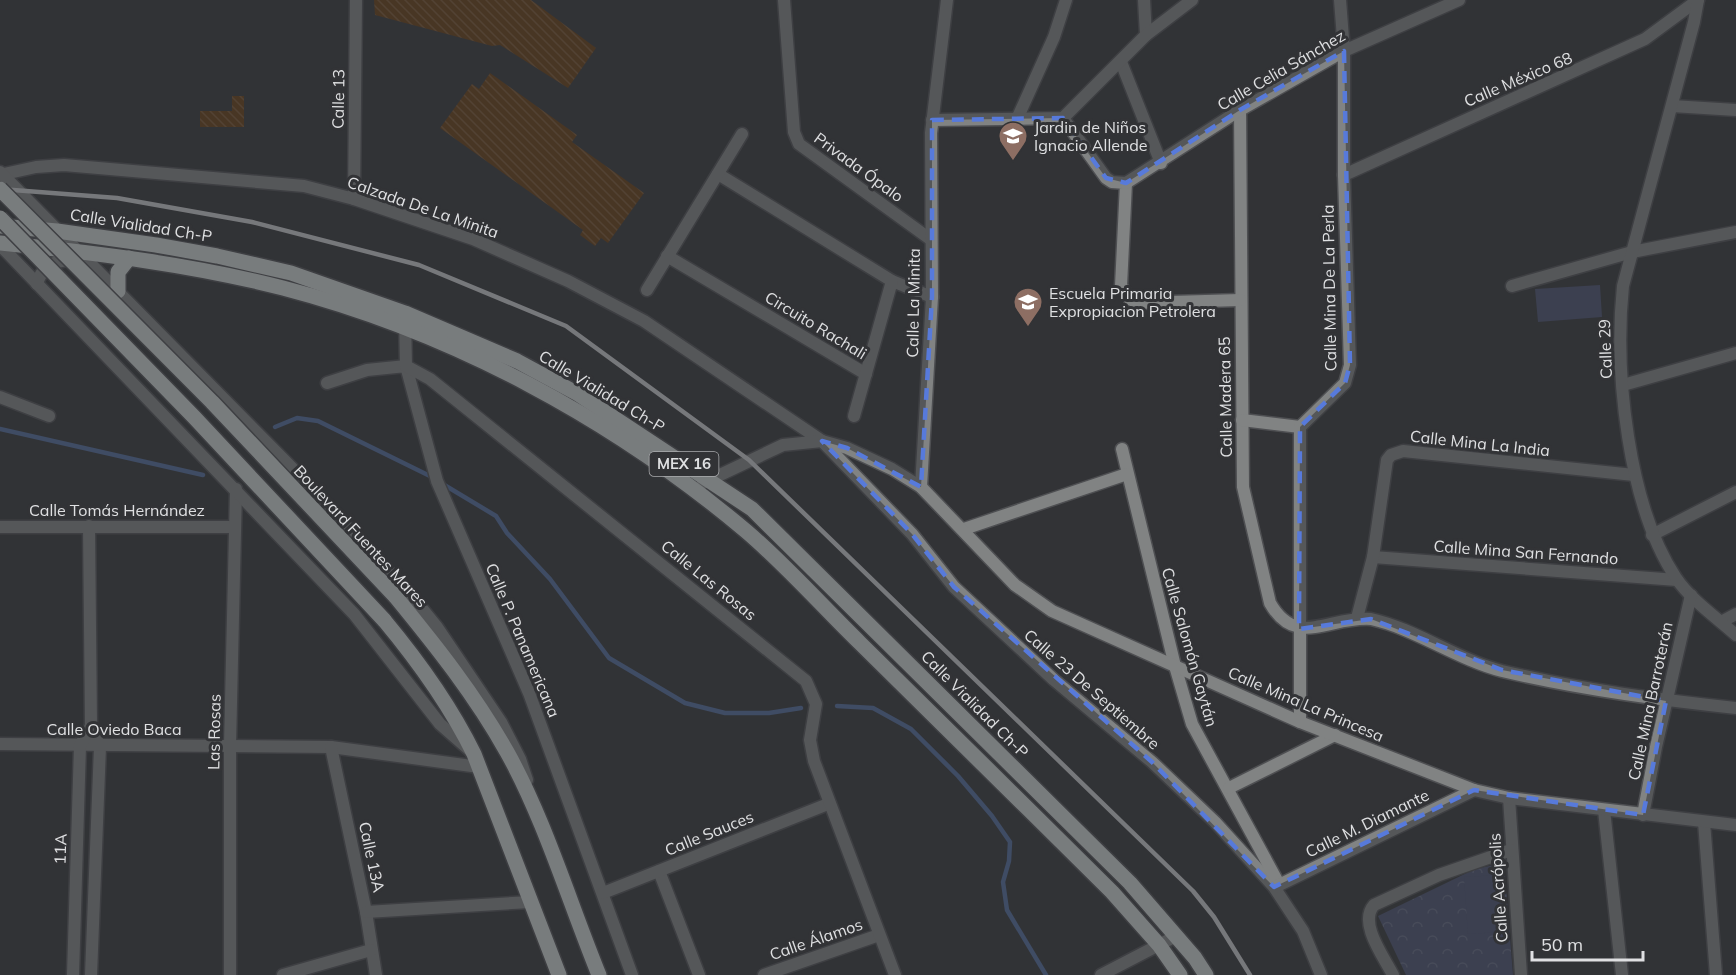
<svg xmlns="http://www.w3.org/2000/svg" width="1736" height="975" viewBox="0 0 1736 975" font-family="Mulish,sans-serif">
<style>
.park{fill:url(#park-crowns)}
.pitch{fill:#49506f}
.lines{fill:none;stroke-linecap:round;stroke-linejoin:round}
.stream{stroke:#506b9b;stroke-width:4.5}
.building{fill:url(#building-back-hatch)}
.minor-casing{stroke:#4e4f52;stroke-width:15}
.tertiary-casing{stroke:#4e4f52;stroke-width:15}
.primary-casing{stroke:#4e4f52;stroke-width:18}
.minor{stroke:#818383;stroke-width:12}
.tertiary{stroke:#818383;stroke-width:12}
.primary{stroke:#cfd4d3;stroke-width:15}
.rail{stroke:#cbccce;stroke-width:4.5}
.primary-bridge-casing{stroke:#4e4f52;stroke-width:18;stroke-linecap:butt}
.primary-bridge{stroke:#cfd4d3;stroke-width:15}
.marked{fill:none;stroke:#577adb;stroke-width:4.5;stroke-dasharray:12 8;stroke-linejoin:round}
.labels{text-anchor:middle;stroke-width:6;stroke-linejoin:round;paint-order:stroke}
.shield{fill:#323336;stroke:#abacae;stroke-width:1.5}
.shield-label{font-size:15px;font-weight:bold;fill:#dfe0e2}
.street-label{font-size:16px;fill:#dfe0e2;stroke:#323336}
.poi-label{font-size:16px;fill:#dfe0e2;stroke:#323336;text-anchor:start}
</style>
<defs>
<pattern id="park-crowns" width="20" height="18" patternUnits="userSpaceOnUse" patternTransform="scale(1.5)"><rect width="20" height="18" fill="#49506f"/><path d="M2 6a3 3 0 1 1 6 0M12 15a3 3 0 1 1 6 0" fill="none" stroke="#636983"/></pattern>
<pattern id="building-back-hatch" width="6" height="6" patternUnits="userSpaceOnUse" patternTransform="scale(1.5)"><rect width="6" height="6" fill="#653a0e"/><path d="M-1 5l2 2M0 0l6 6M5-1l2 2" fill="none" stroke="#7b5631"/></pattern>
</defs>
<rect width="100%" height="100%" fill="#323336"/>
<path class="park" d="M1504 863 1513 975H1406L1378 916 1475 869Z"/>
<g class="pitch">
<path d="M1600 285 1602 317 1538 322 1535 289Z"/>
<path d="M1498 875 1501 932 1468 934 1464 877Z"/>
</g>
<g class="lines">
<g class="stream">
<path d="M275 427 297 418 318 421 434 478"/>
<path d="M0 429 203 475"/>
<path d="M441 483 496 516 507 533 550 579 609 658 685 703 725 713H769L801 708"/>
<path d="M837 706 873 708 911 729 958 776 992 816 1010 842 1009 861 1003 882 1007 910 1046 975"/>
</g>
</g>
<g class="building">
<path d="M374 0H531L596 48 568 88 500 45 492 46 375 15Z"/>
<path d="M490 73 577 135 572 142 644 193 608 243 601 238 595 246 580 235 583 230 440 128 472 84 479 89Z"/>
<path d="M232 96H244V127H200V111H232Z"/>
</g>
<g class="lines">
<g class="minor-casing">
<g id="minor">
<path d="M784 0 794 132 799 144 930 239"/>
<path d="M1144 0 1146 35"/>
<path d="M1121 62 1161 163"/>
<path d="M1672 106 1736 110"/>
<path d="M1240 110 1243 487 1270 603C1296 649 1329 616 1371 619 1416 629 1456 659 1502 671 1578 689 1658 700 1736 708"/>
<path d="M1063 118 1106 178 1112 182 1126 183 1121 286 1130 299 1137 303 1240 300"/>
<path d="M1017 119 1054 37 1066 0"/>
<path d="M932 120 1063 118 1146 35 1192 0"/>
<path d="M718 174 892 281 932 297"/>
<path d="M0 175 36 167 64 165 304 186 354 199 473 239 568 281 644 321 822 441 912 534 954 587 1054 680 1152 762 1215 822 1274 887 1303 931 1321 975"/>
<path d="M1344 175 1645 39 1698 0"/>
<path d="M1126 183 1240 110 1344 51 1459 0"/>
<path d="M354 199 356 0"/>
<path d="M667 256 866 374"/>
<path d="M1512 286 1632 252 1736 232"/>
<path d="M647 290 742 134"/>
<path d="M327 383 367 370 406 366 437 481 529 693 632 975"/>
<path d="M1623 385 1736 353"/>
<path d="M0 397 49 416"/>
<path d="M854 416 892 281"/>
<path d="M1242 420 1300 427"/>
<path d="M1122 449 1175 666 1192 724 1279 884"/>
<path d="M921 487 932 297 931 133 947 0"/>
<path d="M89 526 91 726 100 747 91 975"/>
<path d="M0 527H234"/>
<path d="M964 529 1127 474"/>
<path d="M1652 535 1736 492"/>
<path d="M1373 557 1677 580"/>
<path d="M1357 618 1373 557 1387 460 1391 455 1403 451 1634 475"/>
<path d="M1721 622 1736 614"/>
<path d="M1300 722V427L1345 383 1350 365 1344 175V51L1340 0"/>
<path d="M0 744 331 747 479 767"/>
<path d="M331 747 366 912 376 975"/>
<path d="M1229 788 1335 735"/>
<path d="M1509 798 1521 975"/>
<path d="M1604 810 1622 975"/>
<path d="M1704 822 1716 975"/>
<path d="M659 871 699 975"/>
<path d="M1275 887 1474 790"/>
<path d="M603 893 828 804"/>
<path d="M366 912 530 902"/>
<path d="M73 975 80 746 91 726"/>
<path d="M230 975V745L236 489"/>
<path d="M283 975 371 950"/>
<path d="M764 975 879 935"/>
<path d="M1101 975 1176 936"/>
<path d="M1393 975C1384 957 1358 923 1374 905L1439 875 1511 850"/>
</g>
</g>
<g class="tertiary-casing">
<g id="tertiary">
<path d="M1698 0 1694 22 1623 286C1614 372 1628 506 1676 578 1691 600 1716 617 1736 635"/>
<path d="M0 172 296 472 415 600 437 627 501 722 520 759 527 780"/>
<path d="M0 245 354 614 440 724 473 753"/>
<path d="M37 284C42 265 57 259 76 260"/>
<path d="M405 319 406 366 430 379 806 681 816 704 810 740 814 761 895 975"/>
<path d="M703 483 783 445 822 441 847 448 892 469 921 487 1015 585 1052 611 1300 722 1474 790 1509 798 1736 825"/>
<path d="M1643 815 1656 747 1691 595"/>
</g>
</g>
<g class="primary-casing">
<g id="primary">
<path d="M0 226 57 231 156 245 217 256 291 273 405 313 517 361 578 394 752 509 1130 883 1195 958 1206 975"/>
<path d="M0 243C95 253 190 264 283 288 452 332 613 419 746 531 786 565 822 606 860 643 945 726 1028 809 1112 892L1159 945 1180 975"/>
<path d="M118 291V272L129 258"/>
<path d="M395 596C436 646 475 695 507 752 544 818 570 904 599 975"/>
<path d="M384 620C419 662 450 705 474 754L559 975"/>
</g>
</g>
<use href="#minor" class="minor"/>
<use href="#tertiary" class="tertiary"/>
<use href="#primary" class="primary"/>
<path class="rail" d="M0 189 117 198 252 222 419 265 566 326 749 460 1193 891 1214 917 1250 975"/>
<g class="primary-bridge-casing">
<g id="primary-bridge">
<path d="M0 189 212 402 395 596"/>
<path d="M0 218 194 417 384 620"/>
</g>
</g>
<use href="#primary-bridge" class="primary-bridge"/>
</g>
<path d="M0 0H1736V975H0ZM1344 51 1350 365 1345 383 1300 427 1299 629 1371 619 1502 670 1666 701 1643 815 1474 790 1274 887 1152 762 954 587 912 534 822 441 847 448 921 487 932 297V120L1063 118 1106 178 1126 183 1240 110Z" fill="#323336" fill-opacity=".55" fill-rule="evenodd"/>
<path class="marked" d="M1344 51 1350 365 1345 383 1300 427 1299 629 1371 619 1502 670 1666 701 1643 815 1474 790 1274 887 1152 762 954 587 912 534 822 441 847 448 921 487 932 297V120L1063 118 1106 178 1126 183 1240 110Z"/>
<defs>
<g id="school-pin" transform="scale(1.5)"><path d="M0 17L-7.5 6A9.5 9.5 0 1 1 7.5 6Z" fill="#8d6e63" stroke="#323336"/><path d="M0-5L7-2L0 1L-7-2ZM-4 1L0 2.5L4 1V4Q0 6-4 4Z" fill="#fff"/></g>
</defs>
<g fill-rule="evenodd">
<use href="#school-pin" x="1013" y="136"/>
<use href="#school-pin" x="1028" y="302"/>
</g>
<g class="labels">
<rect class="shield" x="649.5" y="452" width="69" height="24" rx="4.5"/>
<g class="shield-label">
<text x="684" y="469">MEX 16</text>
</g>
<g class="street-label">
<text transform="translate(1281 70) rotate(-30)" y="6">Calle Celia Sánchez</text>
<text transform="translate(1518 79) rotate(-23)" y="6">Calle México 68</text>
<text transform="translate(338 99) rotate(-89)" y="6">Calle 13</text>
<text transform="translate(859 167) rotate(36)" y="6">Privada Ópalo</text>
<text transform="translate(423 207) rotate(19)" y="6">Calzada De La Minita</text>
<text transform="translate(141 225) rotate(9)" y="6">Calle Vialidad Ch-P</text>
<text transform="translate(1329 288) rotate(-91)" y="6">Calle Mina De La Perla</text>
<text transform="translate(913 303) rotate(-89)" y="6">Calle La Minita</text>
<text transform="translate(816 325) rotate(31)" y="6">Circuito Rachali</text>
<text transform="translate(1605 349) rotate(-92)" y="6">Calle 29</text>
<text transform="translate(602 391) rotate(31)" y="6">Calle Vialidad Ch-P</text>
<text transform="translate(1225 397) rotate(-91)" y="6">Calle Madera 65</text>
<text transform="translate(1480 443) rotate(6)" y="6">Calle Mina La India</text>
<text x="117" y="516">Calle Tomás Hernández</text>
<text transform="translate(361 536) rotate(47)" y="6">Boulevard Fuentes Mares</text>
<text transform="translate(1526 552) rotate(4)" y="6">Calle Mina San Fernando</text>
<text transform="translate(709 580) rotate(39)" y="6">Calle Las Rosas</text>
<text transform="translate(523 640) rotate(67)" y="6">Calle P. Panamericana</text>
<text transform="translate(1190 647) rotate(74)" y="6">Calle Salomón Gaytán</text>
<text transform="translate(1092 689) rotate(41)" y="6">Calle 23 De Septiembre</text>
<text transform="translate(1650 701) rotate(-78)" y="6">Calle Mina Barroterán</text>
<text transform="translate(975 704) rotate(45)" y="6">Calle Vialidad Ch-P</text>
<text transform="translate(1306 704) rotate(23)" y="6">Calle Mina La Princesa</text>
<text x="114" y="735">Calle Oviedo Baca</text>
<text transform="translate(214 732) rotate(-89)" y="6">Las Rosas</text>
<text transform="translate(1367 823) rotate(-26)" y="6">Calle M. Diamante</text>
<text transform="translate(709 833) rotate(-22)" y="6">Calle Sauces</text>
<text transform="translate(60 849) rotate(-88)" y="6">11A</text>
<text transform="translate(372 857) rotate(78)" y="6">Calle 13A</text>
<text transform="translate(1498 888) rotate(-94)" y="6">Calle Acrópolis</text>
<text transform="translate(816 939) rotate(-19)" y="6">Calle Álamos</text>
</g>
<g class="poi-label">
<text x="1034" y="133">Jardin de Niños<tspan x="1034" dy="18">Ignacio Allende</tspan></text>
<text x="1049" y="299">Escuela Primaria<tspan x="1049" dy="18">Expropiacion Petrolera</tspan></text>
</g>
</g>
<path d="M1532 951v9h111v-9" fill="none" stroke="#dfe0e2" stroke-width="3"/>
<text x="1541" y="951" font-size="18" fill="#dfe0e2" stroke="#323336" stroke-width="4.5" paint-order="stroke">50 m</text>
</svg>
